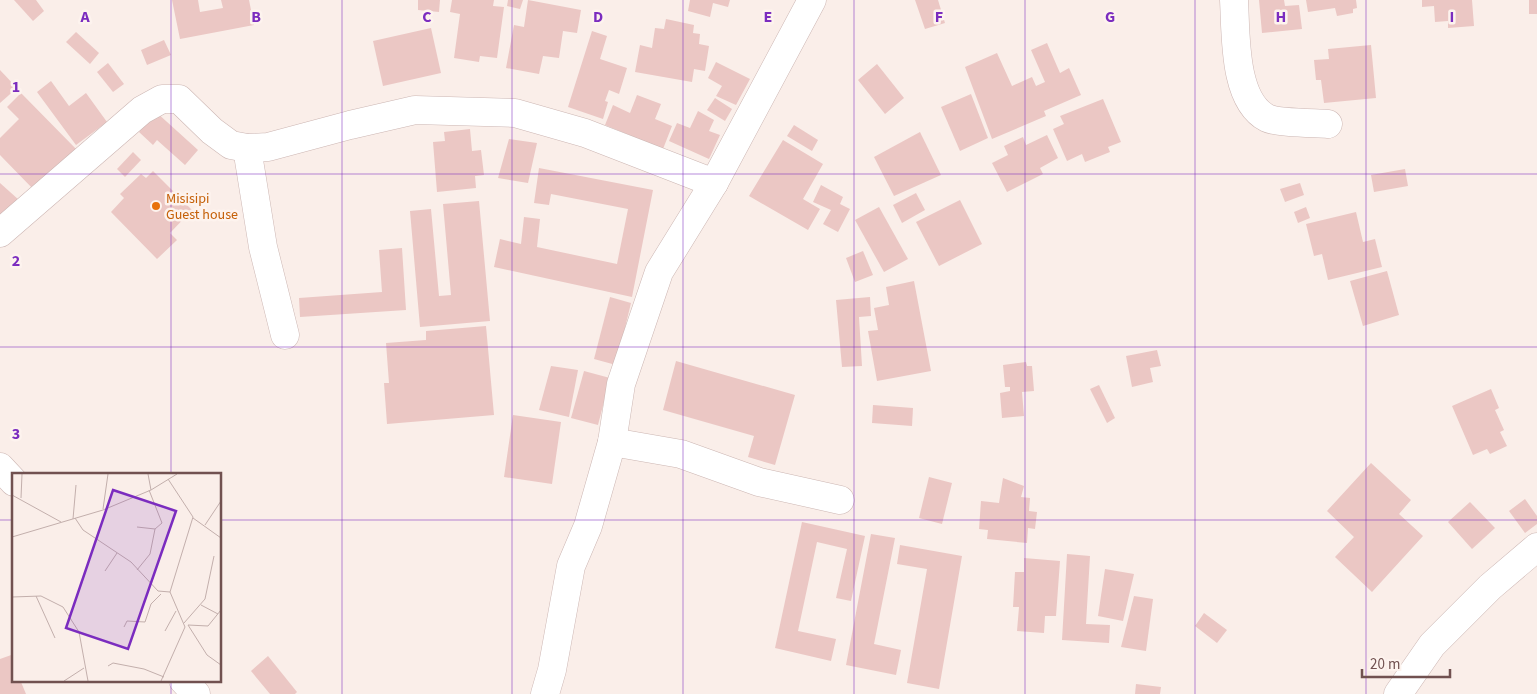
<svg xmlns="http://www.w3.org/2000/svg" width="1537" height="694" viewBox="0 0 1537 694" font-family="'Source Sans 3',sans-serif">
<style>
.building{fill:#ebc7c4}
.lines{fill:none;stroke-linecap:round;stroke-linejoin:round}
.minor-casing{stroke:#ccb6b3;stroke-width:29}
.minor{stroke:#fff;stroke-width:28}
.grid{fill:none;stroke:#7b2cbf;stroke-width:1;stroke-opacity:0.55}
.food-dot{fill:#e8710a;stroke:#fdf3ee;stroke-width:2}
.labels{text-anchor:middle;stroke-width:5;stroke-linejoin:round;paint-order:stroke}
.food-label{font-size:14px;fill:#c56008;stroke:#fdf3ee;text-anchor:start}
.inset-road{fill:none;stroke:#c3afac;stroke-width:1}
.view{fill:#7b2cbf;fill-opacity:0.15;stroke:#7b2cbf;stroke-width:2.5}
.inset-edge{fill:none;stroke:#715150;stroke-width:2.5}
.grid-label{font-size:16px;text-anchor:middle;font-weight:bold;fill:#7b2cbf;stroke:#fdf3ee;stroke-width:5;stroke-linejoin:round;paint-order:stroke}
</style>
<rect width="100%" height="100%" fill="#faeee9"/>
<g class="building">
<path d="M14 0H36L44 11 33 21Z"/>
<path d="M172 0H198L200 12 223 8 221 0H249L254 25 180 39Z"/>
<path d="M418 0H440L439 12 418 10Z"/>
<path d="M452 0H494L493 6 504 7 497 58 480 56 479 62 454 58 460 14 450 12Z"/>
<path d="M508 0H523L520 9 507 6Z"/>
<path d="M528 0 581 10 577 33 563 31 559 58 543 56 539 74 506 68 514 25 524 27Z"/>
<path d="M690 0H730L728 7 713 3 710 17 688 11Z"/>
<path d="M915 0H938L945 23 925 29Z"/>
<path d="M1259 0H1284L1285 6 1299 5 1302 29 1262 33Z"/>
<path d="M1306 0H1356L1357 8 1353 9V13L1337 16 1335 8 1308 12Z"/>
<path d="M1422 0H1472L1474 26 1448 28V21L1435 22 1434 6 1422 7Z"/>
<rect x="1529" y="0" width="8" height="14"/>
<path d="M666 19 694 25 693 33 700 34 699 44 709 46 705 71 694 69 692 82 635 72 640 45 652 48 655 28 664 29Z"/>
<path d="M431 28 441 73 383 86 373 41Z"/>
<path d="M592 31 607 36 600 59 627 68 619 94 609 90 605 101 608 102 603 119 568 107Z"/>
<path d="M76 32 99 53 90 64 66 42Z"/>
<path d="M164 40 171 55 147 65 141 50Z"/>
<path d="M1047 43 1060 73 1069 68 1081 95 1044 111 1046 116 992 139 965 67 997 53 1012 86 1032 77 1036 86 1045 82 1031 50Z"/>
<path d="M1371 45 1376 98 1324 103 1321 80H1316L1314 60 1329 59 1328 49Z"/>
<path d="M716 62 750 79 736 105 716 96 722 86 708 78Z"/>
<path d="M108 63 124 84 113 92 97 72Z"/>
<path d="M877 64 904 98 885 114 858 80Z"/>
<path d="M0 70 17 88 0 103Z"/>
<path d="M51 81 69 106 86 93 107 122 76 145 37 92Z"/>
<path d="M21 93 77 150 35 191 0 155V138L19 119 7 107Z"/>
<path d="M971 94 988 138 960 151 941 107Z"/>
<path d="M637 95 661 104 655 119 672 126 663 149 605 125 613 105 630 113Z"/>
<path d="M715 98 732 109 725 121 707 110Z"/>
<path d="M1103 99 1121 142 1108 147 1110 152 1085 162 1082 154 1067 161 1053 129 1064 124 1060 116Z"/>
<path d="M698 111 714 120 709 131 720 135 709 159 669 141 677 123 690 128Z"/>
<path d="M156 112 198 150 185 165 157 140 153 145 139 132Z"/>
<path d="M794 125 818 140 812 151 787 136Z"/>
<path d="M470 129 472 151 481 150 484 175 475 176 476 188 437 192 433 142 445 141 444 132Z"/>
<path d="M920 132 941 175 894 196 874 157Z"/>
<path d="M1047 135 1058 158 1040 168 1043 174 1007 192 992 163 1008 155 1004 146 1023 137 1026 145Z"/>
<path d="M509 139 537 143 528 183 498 178Z"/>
<path d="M783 140 823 164 803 199 820 209 808 230 749 196Z"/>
<path d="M133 152 141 160 125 177 117 169Z"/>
<path d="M539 168 653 190 632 297 494 267 500 239 521 244 524 217 540 219 537 247 617 264 628 209 551 194 549 205 534 203Z"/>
<path d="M1405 169 1408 186 1374 192 1371 175Z"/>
<path d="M153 171 192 210 170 233 177 240 157 259 111 212 124 198 120 194 141 174 146 178Z"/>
<path d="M0 183 19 200 0 220Z"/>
<path d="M1300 183 1304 195 1285 202 1280 189Z"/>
<path d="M821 185 843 197 840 204 850 209 838 232 823 224 831 210 813 202Z"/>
<path d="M916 193 925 210 902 223 893 205Z"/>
<path d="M960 200 982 244 939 266 916 222Z"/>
<path d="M479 201 490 321 420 327 410 211 431 209 439 296 451 295 443 204Z"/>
<path d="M879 207 908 259 884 272 855 220Z"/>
<path d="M1306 207 1310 218 1298 223 1294 212Z"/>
<path d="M1356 212 1363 242 1375 239 1382 267 1328 280 1322 254 1314 256 1306 224Z"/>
<path d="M402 248 406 310 300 317 299 298 382 292 379 250Z"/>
<path d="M863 251 873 275 855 282 846 258Z"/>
<path d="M1387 271 1399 315 1363 326 1350 281Z"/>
<path d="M914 281 931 371 877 381 868 331 878 330 874 308 889 305 886 287Z"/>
<path d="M610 297 631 303 616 365 594 359Z"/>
<path d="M870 297 871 316 859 317 862 366 842 367 836 300Z"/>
<path d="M486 326 494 415 387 424 384 383H389L386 343 426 340V331Z"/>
<path d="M1157 350 1161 366 1150 368 1153 382 1132 387 1126 356Z"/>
<path d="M676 361 795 395 775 465 748 457 754 436 663 410Z"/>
<path d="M1026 362 1027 366H1032L1034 391 1022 392 1024 416 1002 418 1000 393 1010 391V387H1005L1003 365Z"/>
<path d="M551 366 578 370 569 417 539 410Z"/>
<path d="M584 371 610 378 598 425 571 418Z"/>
<path d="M1099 385 1115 418 1107 423 1090 389Z"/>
<path d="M1491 389 1499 408 1495 410 1504 430 1500 432 1507 446 1490 454 1487 449 1473 455 1452 406Z"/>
<path d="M873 405 913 408 912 426 872 423Z"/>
<path d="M513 415 561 422 552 484 504 477Z"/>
<path d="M1371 463 1411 500 1399 514 1423 536 1372 592 1335 557 1354 537 1327 511Z"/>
<path d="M929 477 952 483 942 524 919 518Z"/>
<path d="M1003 478 1024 486 1021 497 1030 498 1029 511 1037 512 1035 529 1028 528 1027 543 987 539 988 530 979 529 981 501 999 503Z"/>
<path d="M1525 499 1537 516V524L1525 533 1509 511Z"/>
<path d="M1470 502 1495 528 1472 549 1448 522Z"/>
<path d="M802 522 865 536 851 601 836 598 847 549 817 542 798 631 836 639 831 661 775 648Z"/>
<path d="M871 534 895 538 874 644 901 650 896 675 846 665Z"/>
<path d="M900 545 962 556 939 689 907 683 927 569 897 564Z"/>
<path d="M1067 554 1090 556 1086 624 1110 625 1109 643 1062 640Z"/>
<path d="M1024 558 1060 561 1056 616H1045L1044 633 1017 631 1019 607H1013L1015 572H1024Z"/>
<path d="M1105 569 1134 574 1123 621 1098 616Z"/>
<path d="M1134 596 1153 599 1146 651 1121 647Z"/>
<path d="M1204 613 1227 630 1217 643 1195 626Z"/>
<path d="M14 654V680H25L21 682 26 694H0V659Z"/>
<path d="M268 656 297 692 295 694H270L251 671Z"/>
<path d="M1136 684 1161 687 1160 694H1135Z"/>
</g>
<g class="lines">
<g class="minor-casing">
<g id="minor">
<path d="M1234 0C1236 34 1233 100 1267 118 1277 123 1315 123 1328 124"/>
<path d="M247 148 263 247 285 335"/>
<path d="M0 233 142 110 162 99H179L212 131 231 145 247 148 268 147 350 125 415 110 515 113 585 133 714 183"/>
<path d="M612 442 681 454 759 482 840 500"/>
<path d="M0 467 14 482"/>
<path d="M183 680 196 694"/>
<path d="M545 694 552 670 571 566 588 526 612 442 621 384 659 272 714 183 812 0"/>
<path d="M1398 694 1432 645 1490 587 1537 547"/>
</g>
</g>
<use href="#minor" class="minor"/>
</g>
<path class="grid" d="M171 0V474M342 0V694M512 0V694M683 0V694M854 0V694M1025 0V694M1195 0V694M1366 0V694M0 174H1537M0 347H1537M0 520H14M220 520H1537M171 680V694"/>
<circle class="food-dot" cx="156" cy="206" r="5"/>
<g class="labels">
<g class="food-label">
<text x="166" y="203">Misisipi<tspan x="166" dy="16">Guest house</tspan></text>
</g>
</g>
<g transform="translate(12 473)">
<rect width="209" height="209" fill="#faeee9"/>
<path class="inset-road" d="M136 1 139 17M0 22 49 49M9 25 10 1M91 36 96 1M63 45 71 57 119 89 146 118 158 119M181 45 209 65M61 46 64 12M193 52 209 28M125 54 143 56M0 64 91 37 139 17 165 1M125 97 138 81 143 56 150 50 137 17M93 98 105 80M24 123 43 165M0 124 29 123 51 134 67 159 76 208M189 132 206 141M172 150 193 126 202 83M176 152 195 182 209 192M176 152 196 153 209 137M112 154 115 148 133 149 139 131 149 121M153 158 164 138M96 193 101 190 132 196 152 204M52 208 72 195M149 208 173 154 158 119 181 44 156 6"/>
<path class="view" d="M101 17 164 38 116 176 54 155Z"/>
<rect width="209" height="209" class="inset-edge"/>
</g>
<g class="grid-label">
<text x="85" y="22">A</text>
<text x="256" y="22">B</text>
<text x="427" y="22">C</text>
<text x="598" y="22">D</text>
<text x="768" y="22">E</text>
<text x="939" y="22">F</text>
<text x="1110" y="22">G</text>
<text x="1281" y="22">H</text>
<text x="1452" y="22">I</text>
<text x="16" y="92">1</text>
<text x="16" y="266">2</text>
<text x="16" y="439">3</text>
</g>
<path d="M1362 669v8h88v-8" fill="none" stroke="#715150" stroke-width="2.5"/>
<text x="1370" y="669" font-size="15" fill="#715150" stroke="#fdf3ee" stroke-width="4" paint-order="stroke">20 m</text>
</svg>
